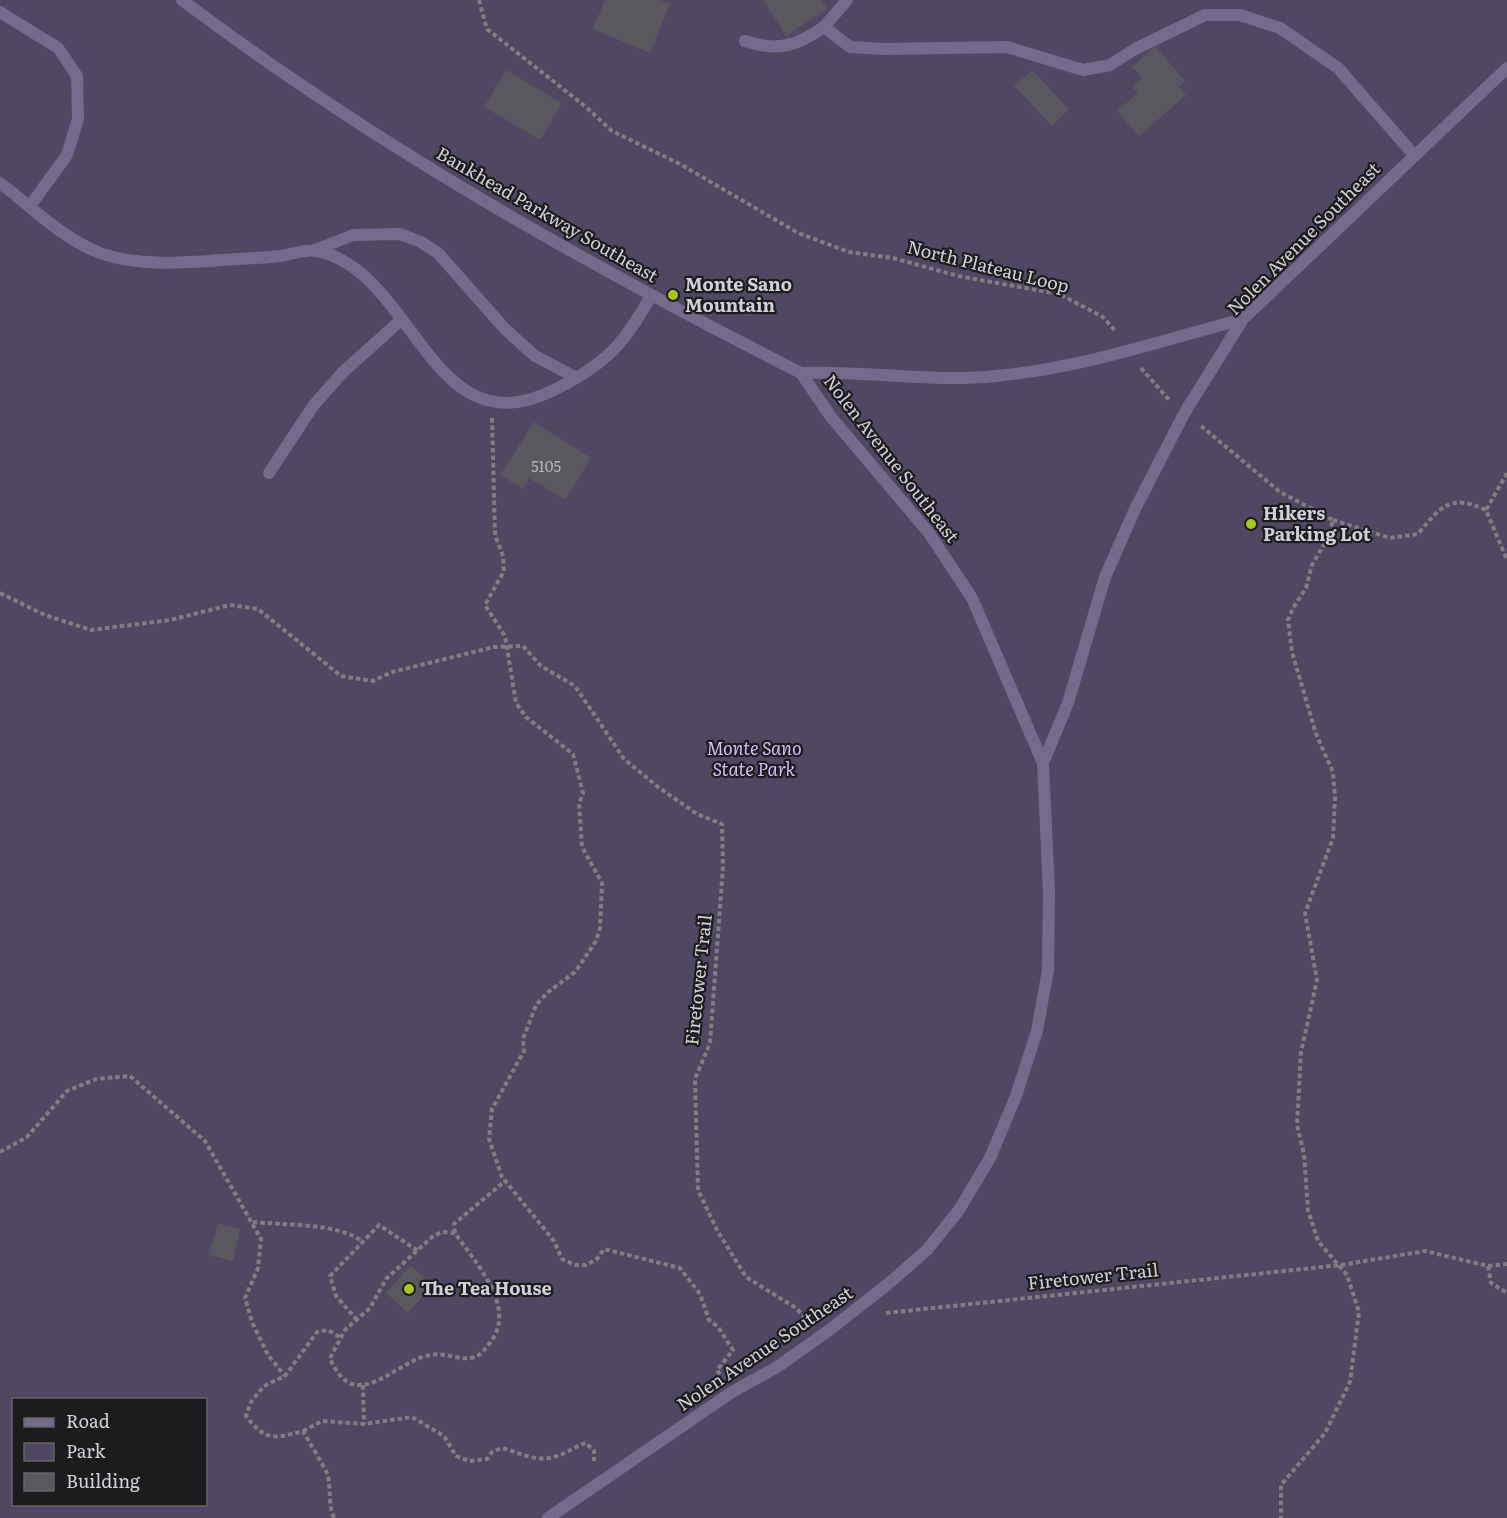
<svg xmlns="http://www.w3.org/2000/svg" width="1507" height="1518" viewBox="0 0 1507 1518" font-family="Literata,serif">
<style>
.green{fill:#504762;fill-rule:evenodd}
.building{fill:#5a585e}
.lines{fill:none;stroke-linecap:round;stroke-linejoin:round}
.path{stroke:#807e83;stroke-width:4;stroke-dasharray:4.5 3;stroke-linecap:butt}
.service{stroke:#766a8c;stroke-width:12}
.tertiary{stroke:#766a8c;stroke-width:12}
.poi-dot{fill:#a8c71c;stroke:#1c1b1e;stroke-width:2}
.labels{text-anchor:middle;stroke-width:4.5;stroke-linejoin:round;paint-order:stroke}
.number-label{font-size:15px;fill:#b4b2b6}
.street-label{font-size:18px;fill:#d2d0d4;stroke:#1c1b1e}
.poi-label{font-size:18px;font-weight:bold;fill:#d2d0d4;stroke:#1c1b1e;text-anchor:start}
.park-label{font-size:18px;font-style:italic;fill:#d2bdfb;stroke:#1c1b1e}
</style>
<rect width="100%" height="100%" fill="#353339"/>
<path class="green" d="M0 0H1507V1518H0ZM14 1400H206V1504H14Z"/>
<g class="building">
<path d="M605 0H660L670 4 650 53 593 29Z"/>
<path d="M763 0H821L827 9 786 36Z"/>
<path d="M1155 46 1185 81 1179 87 1186 95 1139 136 1117 111 1138 93 1132 87 1142 78 1132 67Z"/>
<path d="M506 70 562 103 540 140 484 107Z"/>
<path d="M1032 70 1069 109 1052 126 1014 86Z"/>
<path d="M534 422 591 458 565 500 529 478 523 489 500 475Z"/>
<path d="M218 1224 240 1229 233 1261 209 1255Z"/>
<path d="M411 1265 432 1286 408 1313 386 1293Z"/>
</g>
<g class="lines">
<g class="path">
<path d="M479 0 487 29 586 107 612 131 680 164 798 233 849 252 893 258 958 276 1059 294 1103 317 1116 332"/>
<path d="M1141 368 1170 401"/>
<path d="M492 418 495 535 503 556 504 571 485 605 505 636 516 703 526 717 573 754 583 793 579 804 582 847 602 883 600 928 596 941 575 972 547 993 536 1005 523 1039 524 1051 492 1109 489 1139 502 1177 554 1241 562 1259 575 1265H586L597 1259 604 1249 680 1268 700 1294 709 1320 718 1327 733 1350 717 1370 720 1375"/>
<path d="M1201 426 1280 492 1333 520 1329 536 1312 565 1306 588 1293 608 1288 620 1292 652 1316 734 1333 772 1335 799 1333 838 1305 913 1317 980 1301 1052 1297 1125 1304 1154 1308 1210 1318 1241 1347 1275 1359 1312 1350 1382 1325 1433 1281 1485V1518"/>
<path d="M1507 473 1486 510 1507 560"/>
<path d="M1333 520 1390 538 1418 534C1440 507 1450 493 1486 510"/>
<path d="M0 593 45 615 91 630 170 620 230 605 258 609 341 676 373 681 392 672 494 647 523 646 541 666 575 686 624 759 658 787 697 814 722 824 723 867 710 1043 695 1079 698 1190 717 1230 746 1277 796 1308 807 1320"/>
<path d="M0 1152 27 1137 67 1091 96 1079 130 1076 205 1141 261 1239 258 1268 245 1298 252 1322 268 1355 285 1376"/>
<path d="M253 1222C281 1225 340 1223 361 1241"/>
<path d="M455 1233 442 1232 432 1237 386 1279 370 1308 345 1330 330 1358C334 1369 344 1385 358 1385 381 1386 406 1359 430 1355 444 1352 458 1360 471 1358 481 1356 486 1348 492 1340 516 1305 474 1261 455 1233L454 1224 505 1181"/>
<path d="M1488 1266 1491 1283 1507 1293"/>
<path d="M886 1313 1341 1265 1425 1251 1488 1266 1507 1264"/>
<path d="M357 1320 336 1296 330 1276 379 1225 418 1251"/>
<path d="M363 1385 364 1424"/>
<path d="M303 1431 322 1421 364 1424 412 1417 444 1436 456 1456 469 1461 487 1459 492 1452 502 1448C521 1453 535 1462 554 1457 566 1454 575 1446 586 1443L594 1451V1461"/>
<path d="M334 1518C328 1504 331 1491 328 1476 328 1472 307 1439 303 1431 274 1439 265 1441 246 1416L251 1402 264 1386 285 1376 317 1332 328 1330 341 1338"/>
</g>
<g class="service">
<path d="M0 12 58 48 77 76 78 119 67 155 30 206"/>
<path d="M824 27 847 0"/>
<path d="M745 41C777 52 797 46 824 27L850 47 884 49 1007 47 1083 70 1110 65 1135 49 1205 15H1240L1280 28 1338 68 1414 155"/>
<path d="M0 183C32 207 63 239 100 253 142 268 193 262 236 259 251 258 266 258 281 256 292 254 306 249 317 251 416 271 430 454 556 389 607 363 624 344 651 296"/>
<path d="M315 250 353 235 400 234 421 242 438 253 505 329 535 356 577 378"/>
<path d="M269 473 313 406 343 372 401 320"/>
</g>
<g class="tertiary">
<path d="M182 0C376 146 584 263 801 373 866 370 930 383 996 376 1081 368 1161 341 1243 319"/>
<path d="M801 373 831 417 929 533 972 598 1043 763"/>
<path d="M548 1518 732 1392 777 1367 828 1331 888 1284 927 1250 959 1210 990 1158 1016 1096 1037 1031 1048 970 1049 893 1043 763 1068 703 1105 577 1135 509 1185 412 1243 319 1507 68"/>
</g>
</g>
<g class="poi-dot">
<circle cx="673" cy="295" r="6"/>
<circle cx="1251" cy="524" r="6"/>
<circle cx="409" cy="1289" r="6"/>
</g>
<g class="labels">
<g class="number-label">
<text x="546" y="472">5105</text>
</g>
<g class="street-label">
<text transform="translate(547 215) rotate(30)" y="6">Bankhead Parkway Southeast</text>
<text transform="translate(1304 239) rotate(-45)" y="6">Nolen Avenue Southeast</text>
<text transform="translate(988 267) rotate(14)" y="6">North Plateau Loop</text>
<text transform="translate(891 459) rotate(52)" y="6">Nolen Avenue Southeast</text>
<text transform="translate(699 980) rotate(-84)" y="6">Firetower Trail</text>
<text transform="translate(1093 1277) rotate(-6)" y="6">Firetower Trail</text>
<text transform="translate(765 1349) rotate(-34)" y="6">Nolen Avenue Southeast</text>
</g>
<g class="poi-label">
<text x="685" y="291">Monte Sano<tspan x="685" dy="21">Mountain</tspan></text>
<text x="1263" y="520">Hikers<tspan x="1263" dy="21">Parking Lot</tspan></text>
<text x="421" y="1295">The Tea House</text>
</g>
<g class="park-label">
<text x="754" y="755">Monte Sano<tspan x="754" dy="21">State Park</tspan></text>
</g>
</g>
<rect x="12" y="1398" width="195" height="108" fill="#1c1b1e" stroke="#656367" stroke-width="1.5"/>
<rect x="24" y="1418" width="30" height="9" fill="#766a8c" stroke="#656367" stroke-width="1.5"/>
<text x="66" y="1428" font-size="18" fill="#d2d0d4">Road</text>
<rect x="24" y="1443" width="30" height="18" fill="#504762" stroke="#656367" stroke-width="1.5"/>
<text x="66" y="1458" font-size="18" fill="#d2d0d4">Park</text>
<rect x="24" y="1473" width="30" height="18" fill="#5a585e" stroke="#656367" stroke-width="1.5"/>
<text x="66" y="1488" font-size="18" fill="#d2d0d4">Building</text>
</svg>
